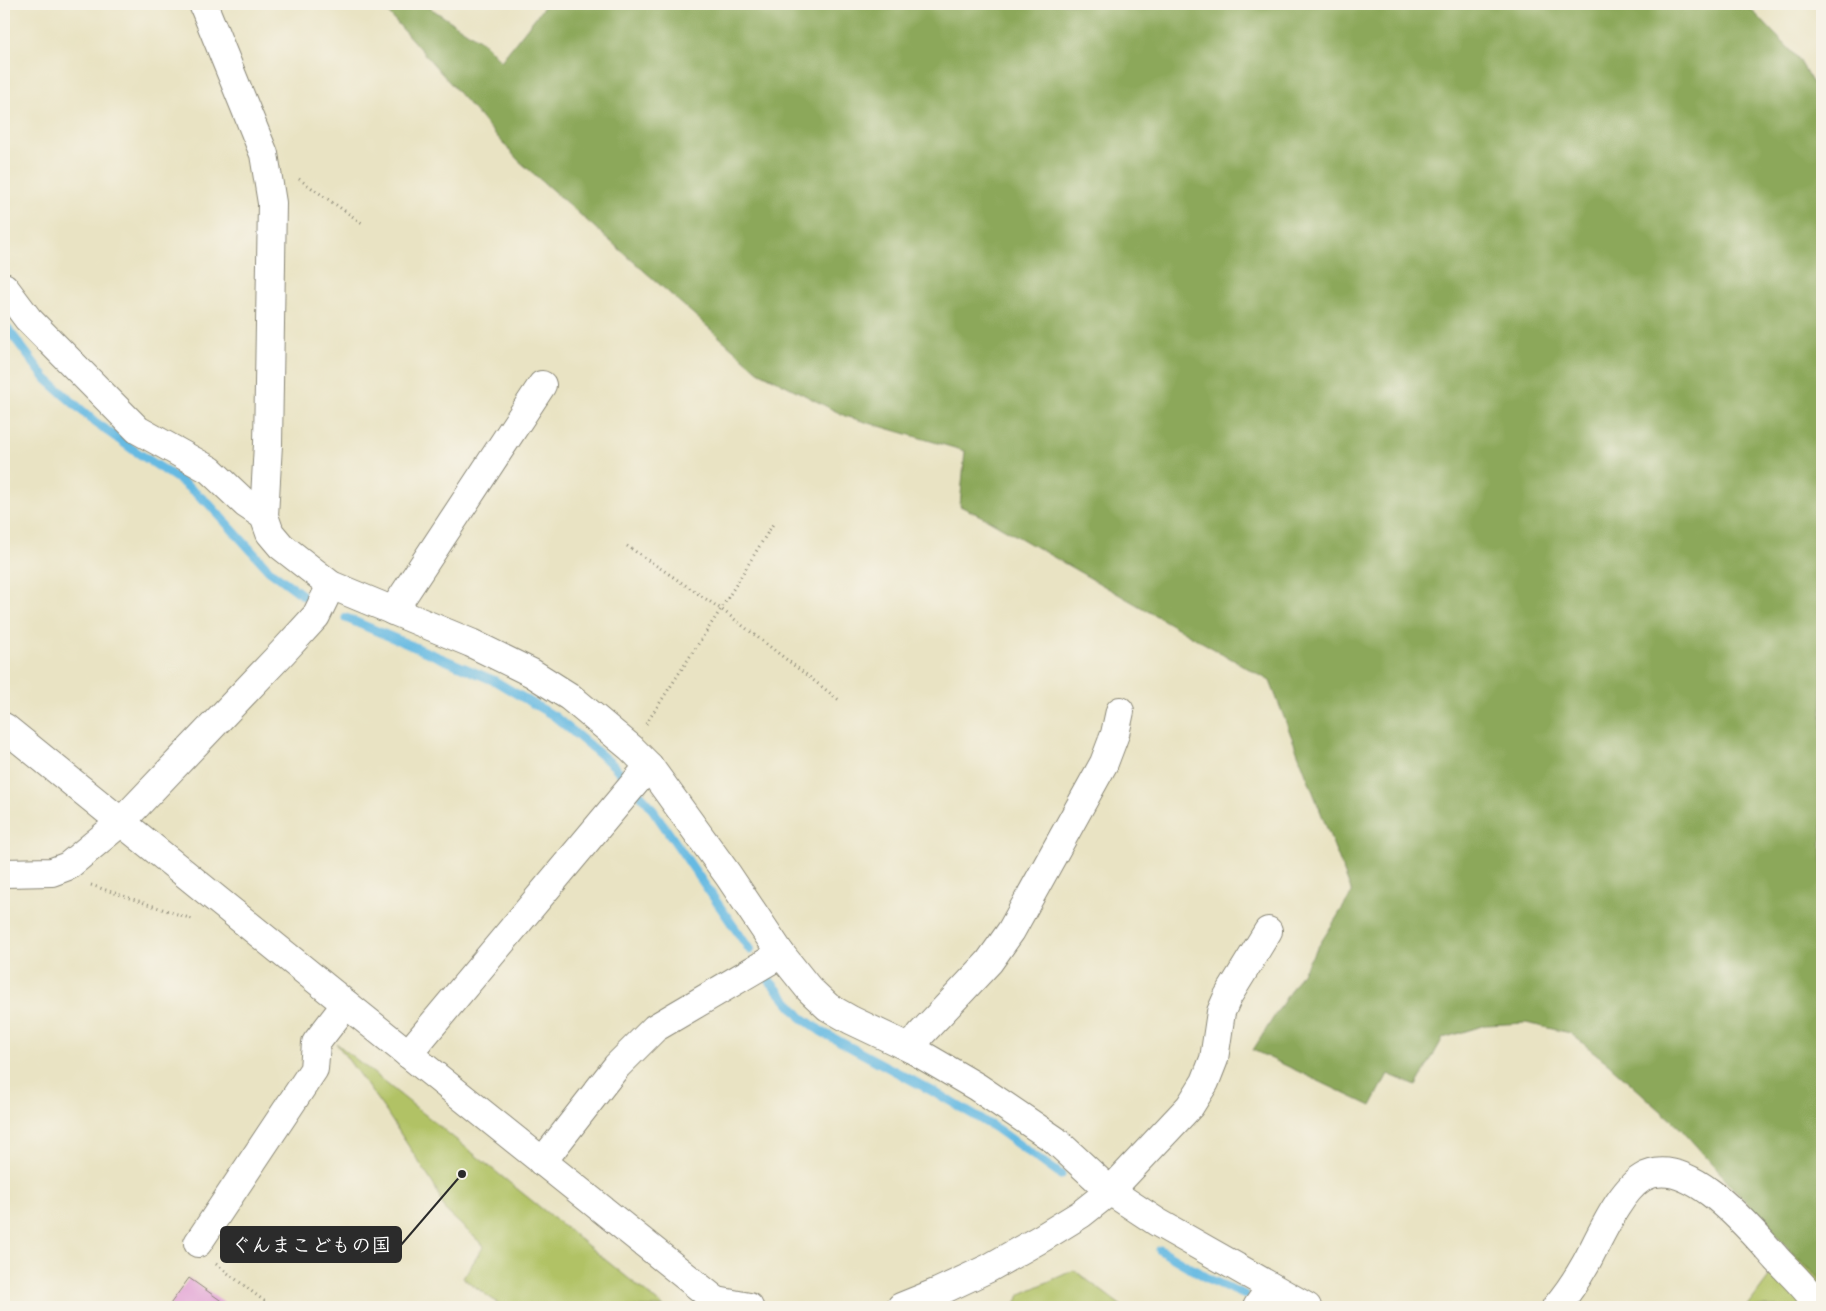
<svg xmlns="http://www.w3.org/2000/svg" width="1826" height="1311" viewBox="0 0 1826 1311" font-family="Mynerve,'Klee One',sans-serif">
<style>
.green{fill:#b1c265;stroke:#6e7648}
.forest{fill:#8ca85a;stroke:#5c6a42}
.lines{fill:none;stroke-linecap:round;stroke-linejoin:round}
.stream{stroke:#66bae2;stroke-width:9}
.building{fill:#e2a2d5}
.minor-casing{stroke:#8a8777;stroke-width:30}
.path{stroke:#8a8777;stroke-width:3;stroke-dasharray:1 4;stroke-linecap:butt}
.minor{stroke:#fff;stroke-width:28}
.leader{fill:none;stroke:#2b2b2b;stroke-width:2}
.callout-dot{fill:#2b2b2b;stroke:#f7f3e8;stroke-width:2}
.callout{fill:#2b2b2b;stroke:#2b2b2b;stroke-width:2}
.callout-label{font-size:20px;text-anchor:middle;font-weight:bold;fill:#fff}
</style>
<rect width="100%" height="100%" fill="#f7f3e8"/>
<filter id="ink" filterUnits="userSpaceOnUse"><feTurbulence type="fractalNoise" baseFrequency=".02" numOctaves="2"/><feDisplacementMap in="SourceGraphic" scale="10" xChannelSelector="R" yChannelSelector="G"/><feConvolveMatrix kernelMatrix="1 2 1 2 8 2 1 2 1" color-interpolation-filters="sRGB"/></filter>
<filter id="wash" filterUnits="userSpaceOnUse"><feTurbulence type="fractalNoise" baseFrequency=".0096" numOctaves="4" result="noise"/><feDisplacementMap in="SourceGraphic" scale="20" xChannelSelector="R" yChannelSelector="G"/><feGaussianBlur stdDeviation="1.12" result="paint"/><feColorMatrix in="noise" values="0 0 0 0 0 0 0 0 0 0 0 0 0 0 0 0 0 1.4 0 .05"/><feComposite in="paint" operator="in"/></filter>
<g filter="url(#wash)">
<rect width="100%" height="100%" fill="#e9e3c3"/>
<g class="green">
<path d="M336 1043 664 1307H503L463 1278 484 1246 445 1210 435 1187 387 1113Z"/>
<path d="M1789 1250 1822 1280V1307H1747Z"/>
<path d="M1074 1270 1123 1307H1012L1021 1294Z"/>
</g>
<path class="forest" d="M388 4H424L484 43 501 61 546 4H1746L1798 58 1822 99V1280L1789 1250 1681 1129 1609 1064 1570 1033 1526 1023 1486 1025 1443 1038 1416 1086 1388 1074 1371 1106 1253 1050 1352 893 1270 681 987 519 960 506 965 451 845 416 758 371 518 160 384 8Z"/>
<g class="lines">
<g class="stream">
<path d="M4 324 46 379 95 422 135 451 178 479 208 503 269 570 304 596"/>
<path d="M346 618 495 681 554 716 613 765 648 803 750 950"/>
<path d="M768 979 801 1017 822 1032 945 1098 997 1129 1061 1175"/>
<path d="M1160 1250 1211 1280 1245 1295"/>
</g>
</g>
<g id="blocks">
<path class="building" d="M189 1278 230 1307H168Z"/>
</g>
</g>
<g filter="url(#ink)">
<use href="#blocks" fill-opacity="0" stroke="#8a8777" stroke-width="1"/>
<g class="lines">
<g class="minor-casing">
<g id="minor">
<path d="M203 4 264 154 272 203 268 444 264 516 270 533 281 546 331 585 471 643 532 673 570 697 631 748 649 766 728 875 781 954 809 989 828 1007 851 1020 912 1049 977 1087 1055 1140 1110 1191 1157 1222 1307 1307"/>
<path d="M4 287 28 319 138 430 210 470 246 504 264 516"/>
<path d="M393 611 542 385"/>
<path d="M4 727 346 1004 724 1307"/>
<path d="M4 873 52 872 68 866 121 822 283 652 316 616 331 585"/>
<path d="M912 1049 921 1034 989 962 1011 931 1104 763 1115 734 1120 711"/>
<path d="M408 1054 649 766"/>
<path d="M542 1162 617 1066 655 1028 781 954"/>
<path d="M198 1243 314 1069 316 1043 346 1004"/>
<path d="M717 1301 749 1307"/>
<path d="M901 1307 938 1292 989 1268 1042 1238 1081 1214 1110 1191 1190 1106 1205 1082 1214 1059 1221 1012 1228 996 1268 931"/>
<path d="M1257 1307 1271 1287"/>
<path d="M1556 1307C1568 1293 1577 1279 1586 1263 1599 1239 1619 1192 1642 1178 1687 1151 1751 1230 1777 1259 1791 1274 1808 1289 1819 1307"/>
</g>
</g>
<g class="path">
<path d="M299 179 362 223"/>
<path d="M627 546 721 609 839 700"/>
<path d="M646 724 721 609 773 524"/>
<path d="M91 885 192 919"/>
<path d="M216 1264 272 1307"/>
</g>
<use href="#minor" class="minor"/>
</g>
</g>
<path class="leader" d="M462 1174L401 1245"/>
<circle class="callout-dot" cx="462" cy="1174" r="5"/>
<rect class="callout" x="221" y="1227" width="180" height="35" rx="5"/>
<g class="callout-label">
<text x="311" y="1252">ぐんまこどもの国</text>
</g>
<rect width="1826" height="1311" fill="none" stroke="#f7f3e8" stroke-width="20"/>
</svg>
